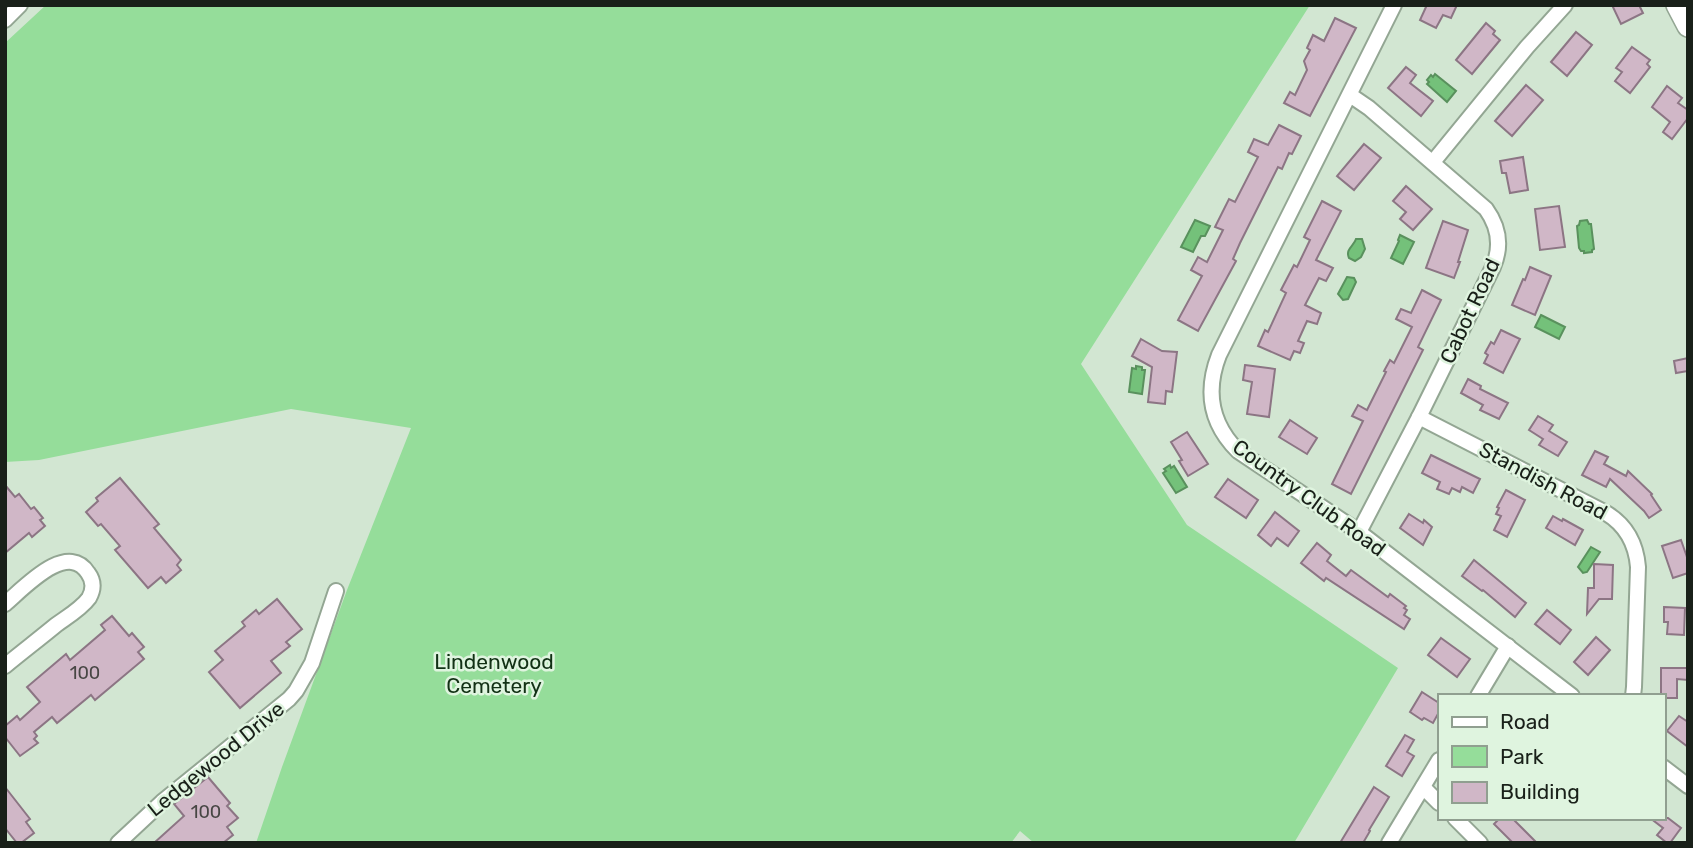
<svg xmlns="http://www.w3.org/2000/svg" width="1693" height="848" viewBox="0 0 1693 848" font-family="Rubik,sans-serif">
<style>
.green{fill:#95dd9a}
.water{fill:#74c17a;stroke:#59915d;stroke-width:2}
.building{fill:#d0b7c7;stroke:#8c7584;stroke-width:2}
.lines{fill:none;stroke-linecap:round;stroke-linejoin:round}
.street-casing{stroke:#93a693;stroke-width:18}
.secondary-casing{stroke:#93a693;stroke-width:24}
.street{stroke:#fff;stroke-width:14}
.secondary{stroke:#fff;stroke-width:21}
.labels{text-anchor:middle;stroke-width:5;stroke-linejoin:round;paint-order:stroke}
.number-label{font-size:18px;fill:#474644}
.street-label{font-size:21px;fill:#192019;stroke:#dff4df}
.park-label{font-size:21px;fill:#123115;stroke:#dff4df}
</style>
<rect width="100%" height="100%" fill="#d2e6d2"/>
<path class="green" d="M46 5H1310L1081 364 1187 525 1398 668 1294 843H1034L1020 831 1011 843H256L282 767 347 590 411 428 291 409 39 460 5 462V43Z"/>
<g class="water">
<path d="M1435 74 1456 91 1447 102 1427 84 1429 82 1427 80 1431 75 1433 77Z"/>
<path d="M1195 220 1210 226 1205 236H1201L1193 252 1181 247Z"/>
<path d="M1587 220 1589 224H1591L1594 249 1592 250V252L1584 253V251H1581L1579 248 1577 226 1579 225 1580 221Z"/>
<path d="M1400 235 1414 242 1403 264 1391 258 1399 241 1398 240Z"/>
<path d="M1356 239H1362L1365 249 1361 257 1355 261 1349 258C1345 249 1354 246 1356 239Z"/>
<path d="M1347 277 1354 278 1356 282 1348 299 1343 300 1338 294Z"/>
<path d="M1541 315 1565 327 1559 339 1535 327Z"/>
<path d="M1136 366 1142 367V370H1145L1142 394 1129 392 1132 368 1136 369Z"/>
<path d="M1170 465 1171 468 1174 466 1187 487 1176 493 1163 473 1166 471 1164 469Z"/>
<path d="M1591 547 1600 552 1587 572 1583 573 1578 567Z"/>
</g>
<g class="building">
<path d="M1423 5H1457L1451 18 1443 15 1436 28 1420 20 1426 7Z"/>
<path d="M1612 5H1639L1643 13 1621 24Z"/>
<path d="M1335 18 1356 28 1310 116 1284 103 1290 92 1295 95 1307 70 1304 61 1310 50 1307 48 1313 35 1324 41Z"/>
<path d="M1486 23 1495 31 1493 34 1500 40 1472 74 1456 60Z"/>
<path d="M1576 32 1592 45 1567 76 1551 62Z"/>
<path d="M1632 47 1650 60 1647 64 1650 67 1630 93 1615 81 1622 72 1616 68Z"/>
<path d="M1406 67 1416 75 1410 83 1433 101 1421 116 1388 88Z"/>
<path d="M1526 85 1543 100 1512 136 1495 121Z"/>
<path d="M1667 86 1682 98 1678 103 1688 110V118L1672 139 1663 132 1670 122 1652 107Z"/>
<path d="M1279 125 1301 136 1292 154 1289 153 1282 169 1278 167 1240 243 1233 259 1236 261 1198 331 1178 320 1202 276 1191 270 1198 257 1207 262 1223 230 1215 227 1229 199 1235 202 1258 157 1248 152 1254 139 1268 145Z"/>
<path d="M1364 144 1381 158 1354 190 1337 176Z"/>
<path d="M1523 157 1528 190 1510 193 1506 173H1502L1500 161Z"/>
<path d="M1406 186 1432 209 1413 230 1400 219 1406 212 1393 201Z"/>
<path d="M1322 201 1341 211 1316 260 1333 268 1326 281 1319 278 1305 305 1321 313 1317 324 1307 321 1298 341 1304 343 1300 353 1294 351 1290 360 1258 346 1265 330 1268 332 1286 293 1281 290 1294 265 1297 267 1310 240 1304 237Z"/>
<path d="M1559 206 1565 247 1540 250 1535 209Z"/>
<path d="M1443 221 1468 230 1458 262H1460L1454 278 1426 268Z"/>
<path d="M1530 267 1551 276 1535 315 1512 305 1523 279 1525 280Z"/>
<path d="M1422 290 1441 300 1418 347 1423 350 1351 494 1332 484 1363 421 1352 416 1358 405 1367 410 1386 372 1384 371 1390 360 1394 363 1412 327 1396 319 1401 309 1411 313Z"/>
<path d="M1501 330 1520 339 1503 373 1484 363 1488 355 1485 353 1491 342 1494 344Z"/>
<path d="M1141 339 1162 351 1177 352 1172 392 1166 391 1165 404 1148 402 1152 367 1132 356Z"/>
<path d="M1688 358V371L1676 373 1674 361Z"/>
<path d="M1245 365 1275 369 1269 417 1247 414 1252 382 1243 380Z"/>
<path d="M1468 379 1481 386 1480 389 1508 403 1499 419 1480 410 1483 405 1461 393Z"/>
<path d="M1538 416 1553 425 1549 431 1567 442 1558 456 1539 445 1543 439 1529 430Z"/>
<path d="M1290 420 1317 438 1307 454 1279 437Z"/>
<path d="M1187 432 1208 464 1188 476 1179 461 1182 460 1171 442Z"/>
<path d="M1595 451 1608 457 1604 464 1626 476 1628 471 1652 494 1651 495 1661 510 1649 518 1644 511 1610 479 1606 487 1582 475Z"/>
<path d="M1431 455 1480 479 1473 493 1462 487 1460 492 1452 488 1449 494 1437 489 1440 482 1422 473Z"/>
<path d="M120 478 159 524 154 528 181 560 177 565 181 570 166 583 161 577 148 588 115 550 120 546 101 524 98 526 86 512 98 501 96 498Z"/>
<path d="M1228 479 1258 500 1246 518 1215 497Z"/>
<path d="M5 485 15 497 19 494 31 509 34 507 43 518 40 520 45 526 32 537 29 533 5 553Z"/>
<path d="M1506 490 1525 500 1507 537 1494 530 1501 516 1496 514 1499 508 1497 507Z"/>
<path d="M1275 512 1299 531 1288 546 1277 538 1271 546 1258 535Z"/>
<path d="M1409 514 1423 523 1424 520 1432 527 1423 545 1400 528Z"/>
<path d="M1553 516 1562 521 1563 519 1583 530 1575 545 1546 528Z"/>
<path d="M1681 540 1688 560V573L1673 578 1662 546Z"/>
<path d="M1317 543 1331 555 1327 561 1346 576 1351 570 1388 597 1390 594 1406 606 1404 608 1407 610 1404 615 1410 619 1404 629 1326 578 1324 581 1301 563Z"/>
<path d="M1474 560 1526 603 1515 617 1483 590 1482 591 1462 576Z"/>
<path d="M1594 564 1613 565 1612 599H1599L1587 614 1588 588H1594Z"/>
<path d="M277 599 302 629 286 642 290 646 271 661 281 673 240 708 209 672 223 660 215 651 245 626 242 622 256 610 259 614Z"/>
<path d="M1664 607 1685 608 1684 635 1667 634 1668 622H1664Z"/>
<path d="M1547 610 1571 630 1560 644 1535 624Z"/>
<path d="M112 616 129 636 132 633 144 647 138 652 144 659 95 700 91 695 57 723 52 717 34 732 37 736 34 739 38 743 20 756 5 737V726L17 716 20 720 40 702 27 687 66 654 70 660 105 630 101 625Z"/>
<path d="M1596 637 1610 650 1588 675 1574 662Z"/>
<path d="M1441 638 1470 659 1457 677 1428 655Z"/>
<path d="M1661 668H1688V680L1677 679V698H1663V696H1661Z"/>
<path d="M1422 692 1439 703V712L1433 723 1424 718 1422 720 1410 712Z"/>
<path d="M1679 716 1688 722V747L1667 731Z"/>
<path d="M1405 735 1414 740 1407 752 1414 756 1402 776 1386 766Z"/>
<path d="M208 777 230 803 227 806 238 818 227 827 233 835 223 843H154L184 816 174 804Z"/>
<path d="M5 787 30 819 26 822 34 833 21 843H17L5 828Z"/>
<path d="M1374 787 1389 797 1369 830 1370 831 1363 843H1340Z"/>
<path d="M1500 818H1512L1537 843H1513L1494 824Z"/>
<path d="M1650 818H1668L1681 828 1670 843H1667L1657 835 1663 828Z"/>
</g>
<g class="lines">
<g class="street-casing">
<g id="street">
<path d="M1394 5 1219 355C1205 391 1210 423 1238 451L1359 532 1572 696"/>
<path d="M5 20 20 5"/>
<path d="M1350 95 1369 108 1486 209C1499 227 1502 246 1493 267L1419 417 1359 532"/>
<path d="M1433 162 1527 47 1565 5"/>
<path d="M1419 417 1606 513C1626 525 1636 543 1638 567L1634 687 1633 696"/>
<path d="M5 604C23 589 67 540 88 573 94 581 94 589 89 598 81 609 67 617 56 625 39 639 22 652 5 666"/>
<path d="M1478 696 1508 646"/>
<path d="M1663 767 1688 786"/>
<path d="M1423 787 1439 803"/>
<path d="M1455 818 1480 843"/>
<path d="M118 843 162 802 289 699 296 691 312 663 336 591"/>
<path d="M1389 843 1439 760"/>
</g>
</g>
<g class="secondary-casing">
<path id="secondary" d="M1677 5 1688 26"/>
</g>
<use href="#street" class="street"/>
<use href="#secondary" class="secondary"/>
</g>
<g class="labels">
<g class="number-label">
<text x="85" y="679">100</text>
<text x="206" y="818">100</text>
</g>
<g class="street-label">
<text transform="translate(1470 311) rotate(-65)" y="7">Cabot Road</text>
<text transform="translate(1543 481) rotate(28)" y="7">Standish Road</text>
<text transform="translate(1309 498) rotate(36)" y="7">Country Club Road</text>
<text transform="translate(216 759) rotate(-39)" y="7">Ledgewood Drive</text>
</g>
<g class="park-label">
<text x="494" y="669">Lindenwood<tspan x="494" dy="24">Cemetery</tspan></text>
</g>
</g>
<rect width="1693" height="848" fill="none" stroke="#192019" stroke-width="14"/>
<rect x="1438" y="694" width="228" height="126" fill="#dff4df" stroke="#909f90" stroke-width="2"/>
<rect x="1452" y="717" width="35" height="10" fill="#ffffff" stroke="#909f90" stroke-width="2"/>
<text x="1500" y="729" font-size="21" fill="#192019">Road</text>
<rect x="1452" y="746" width="35" height="21" fill="#95dd9a" stroke="#909f90" stroke-width="2"/>
<text x="1500" y="764" font-size="21" fill="#192019">Park</text>
<rect x="1452" y="782" width="35" height="21" fill="#d0b7c7" stroke="#909f90" stroke-width="2"/>
<text x="1500" y="799" font-size="21" fill="#192019">Building</text>
</svg>
